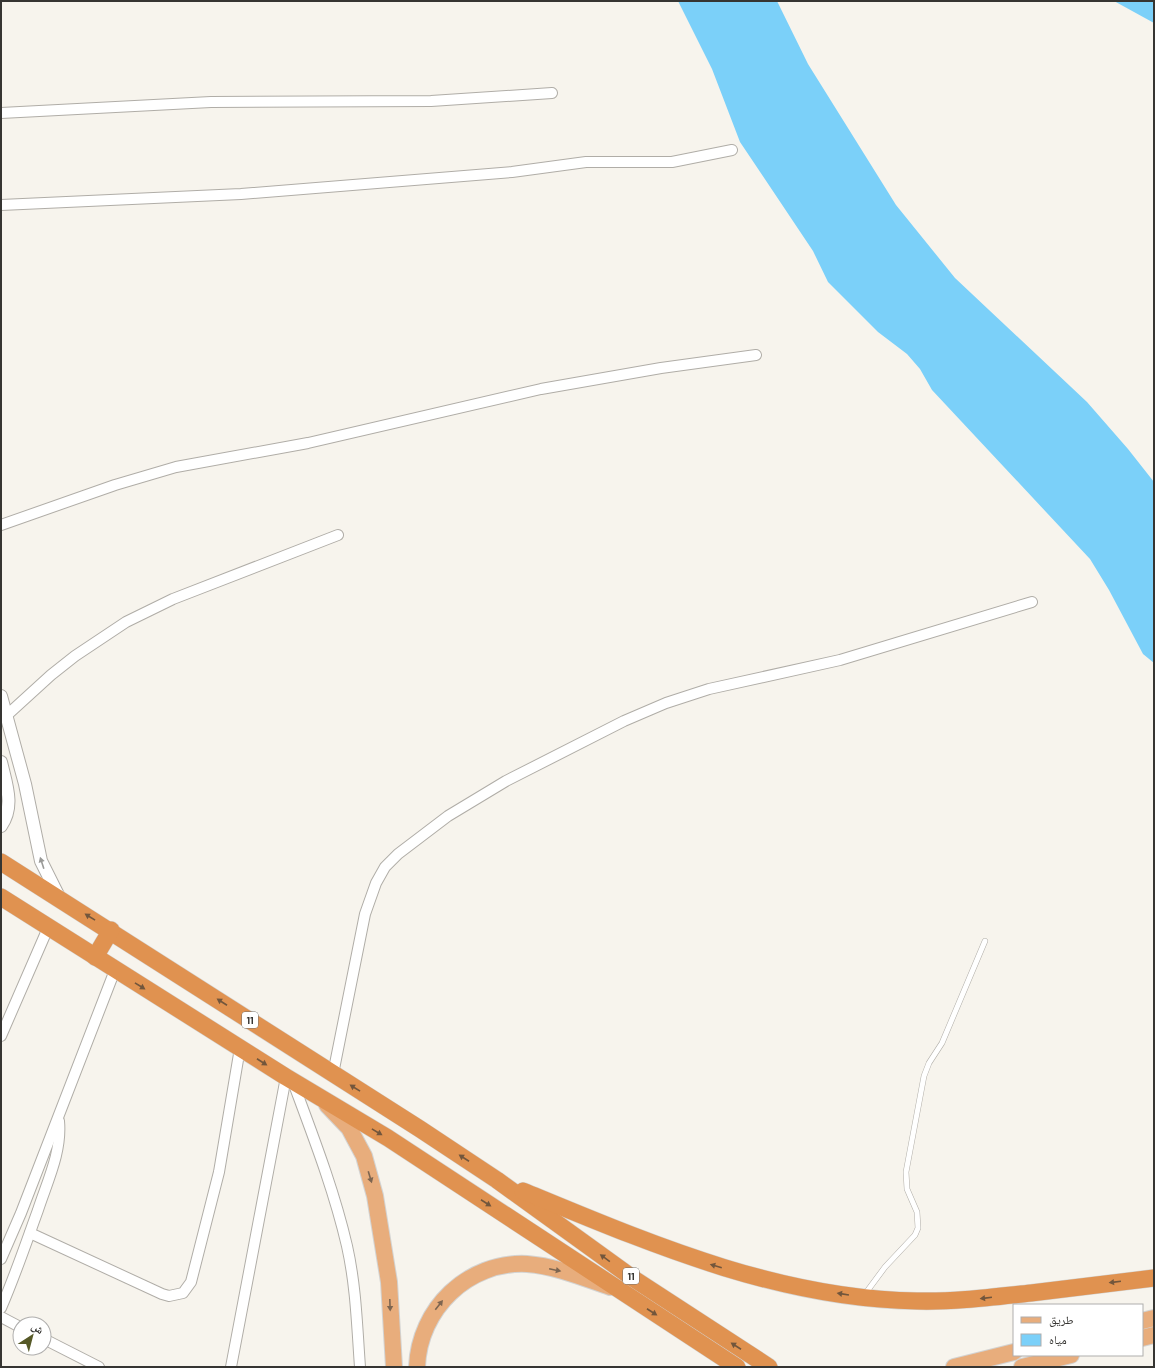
<svg xmlns="http://www.w3.org/2000/svg" width="1155" height="1368" viewBox="0 0 1155 1368" font-family="Barlow,'Noto Naskh Arabic',sans-serif">
<style>
.water{fill:#7bd0f9}
.lines{fill:none;stroke-linecap:round;stroke-linejoin:round}
.service-casing{stroke:#b0ada7;stroke-width:6}
.minor-casing{stroke:#b0ada7;stroke-width:12}
.tertiary-casing{stroke:#b0ada7;stroke-width:14}
.primary-casing{stroke:#d3d3d2;stroke-width:18}
.trunk-casing{stroke:#d3d3d2;stroke-width:18}
.service{stroke:#fff;stroke-width:5}
.minor{stroke:#fff;stroke-width:10}
.tertiary{stroke:#fff;stroke-width:12}
.primary{stroke:#e8ad7c;stroke-width:16}
.trunk{stroke:#e09250;stroke-width:17}
.oneway{fill:#9a9a98}
.oneway2{fill:#72563c}
.oneway3{fill:#7d6550}
.labels{text-anchor:middle;stroke-width:3;stroke-linejoin:round;paint-order:stroke}
.shield{fill:#fff;stroke:#727270;stroke-width:1}
.shield-label{font-size:10px;font-weight:bold;fill:#363532}
</style>
<rect width="100%" height="100%" fill="#f7f4ed"/>
<g class="water">
<path d="M678 1H777L808 64 896 205 955 278 1087 402 1128 449 1154 482V663L1143 654 1109 590 1090 559 932 390 920 369 907 354 878 332 828 282 813 251 740 142 712 69Z"/>
<path d="M1114 1H1154V23Z"/>
</g>
<g class="lines">
<g class="service-casing">
<path id="service" d="M865 1294 885 1267 915 1235 918 1228 917 1212 907 1189 906 1172 924 1076 929 1063 942 1043 985 941"/>
</g>
<g class="minor-casing">
<g id="minor">
<path d="M1 113 211 102 431 101 552 93"/>
<path d="M1 205 241 194 512 172 586 162H672L732 150"/>
<path d="M1 525 115 485 176 467 308 443 541 389 661 368 756 355"/>
<path d="M6 716 51 675 75 656 126 622 173 599 338 535"/>
<path d="M1 1036 48 928"/>
<path d="M333 1074 365 914 376 883 385 867 398 854 448 816 506 781 624 721 666 703 709 689 840 660 1032 602"/>
<path d="M293 1082C313 1136 334 1190 347 1246 356 1286 357 1326 360 1367"/>
<path d="M30 1233 162 1294 169 1296 183 1293 191 1282 219 1172 240 1048"/>
<path d="M1 1259 21 1213 115 970"/>
<path d="M1 1308C15 1276 26 1243 38 1210 47 1182 62 1152 59 1121"/>
<path d="M1 1317 20 1327"/>
<path d="M44 1339 99 1367"/>
<path d="M231 1367 286 1077"/>
</g>
</g>
<g class="tertiary-casing">
<g id="tertiary">
<path d="M1 696 25 784 41 861 59 897"/>
<path d="M1 762C6 784 15 806 1 826"/>
</g>
</g>
<g class="primary-casing">
<g id="primary">
<path d="M327 1105 349 1128 364 1156 375 1196 389 1282 394 1367"/>
<path d="M1142 1321 1154 1318"/>
<path d="M1142 1338 1154 1335"/>
<path d="M417 1367C419 1309 468 1261 527 1264 555 1266 584 1278 610 1287"/>
<path d="M954 1367 1014 1352"/>
<path d="M1022 1367 1071 1355"/>
</g>
</g>
<g class="trunk-casing">
<g id="trunk">
<path d="M1 862 420 1129 497 1180 634 1279 769 1367"/>
<path d="M1 897 286 1077 388 1138 737 1367"/>
<path d="M95 957 111 930"/>
<path d="M523 1191C649 1243 778 1299 917 1301 955 1302 993 1297 1031 1293 1072 1288 1113 1283 1154 1278"/>
</g>
</g>
<use href="#service" class="service"/>
<use href="#minor" class="minor"/>
<use href="#tertiary" class="tertiary"/>
<use href="#primary" class="primary"/>
<use href="#trunk" class="trunk"/>
</g>
<defs><path id="oneway-solid" d="M-6-.8H1V-3.2L6.5 0L1 3.2V.8H-6Z"/></defs>
<use class="oneway" href="#oneway-solid" transform="translate(42 863) rotate(-108)"/>
<g class="oneway2">
<use href="#oneway-solid" transform="translate(90 917) rotate(-148)"/>
<use href="#oneway-solid" transform="translate(140 986) rotate(32)"/>
<use href="#oneway-solid" transform="translate(222 1002) rotate(-147)"/>
<use href="#oneway-solid" transform="translate(262 1062) rotate(33)"/>
<use href="#oneway-solid" transform="translate(355 1088) rotate(-148)"/>
<use href="#oneway-solid" transform="translate(377 1132) rotate(31)"/>
<use href="#oneway-solid" transform="translate(464 1158) rotate(-147)"/>
<use href="#oneway-solid" transform="translate(486 1203) rotate(33)"/>
<use href="#oneway-solid" transform="translate(605 1258) rotate(-144)"/>
<use href="#oneway-solid" transform="translate(716 1266) rotate(-164)"/>
<use href="#oneway-solid" transform="translate(1115 1282) rotate(173)"/>
<use href="#oneway-solid" transform="translate(843 1294) rotate(-171)"/>
<use href="#oneway-solid" transform="translate(986 1298) rotate(173)"/>
<use href="#oneway-solid" transform="translate(652 1312) rotate(33)"/>
<use href="#oneway-solid" transform="translate(736 1346) rotate(-147)"/>
</g>
<g class="oneway3">
<use href="#oneway-solid" transform="translate(370 1177) rotate(73)"/>
<use href="#oneway-solid" transform="translate(555 1270) rotate(12)"/>
<use href="#oneway-solid" transform="translate(390 1305) rotate(88)"/>
<use href="#oneway-solid" transform="translate(439 1305) rotate(-52)"/>
</g>
<g class="labels">
<g class="shield">
<rect x="242" y="1012" width="16" height="16" rx="3"/>
<rect x="623" y="1268" width="16" height="16" rx="3"/>
</g>
<g class="shield-label">
<text x="250" y="1024">11</text>
<text x="631" y="1280">11</text>
</g>
</g>
<rect width="1155" height="1368" fill="none" stroke="#363532" stroke-width="4"/>
<rect x="1013" y="1304" width="130" height="52" fill="#ffffff" stroke="#afaead"/>
<rect x="1021" y="1317" width="20" height="6" fill="#e8ad7c" stroke="#afaead"/>
<text x="1049" y="1324" font-size="12" fill="#363532">طريق</text>
<rect x="1021" y="1334" width="20" height="12" fill="#7bd0f9" stroke="#afaead"/>
<text x="1049" y="1344" font-size="12" fill="#363532">مياه</text>
<g transform="translate(32 1336) rotate(36)"><circle r="19" fill="#ffffff" stroke="#afaead"/>
<path d="M0-3L7 15L0 10L-7 15Z" fill="#565927"/>
<text y="-6" font-size="11" font-weight="bold" text-anchor="middle" fill="#363532">ش</text>
</g>
</svg>
